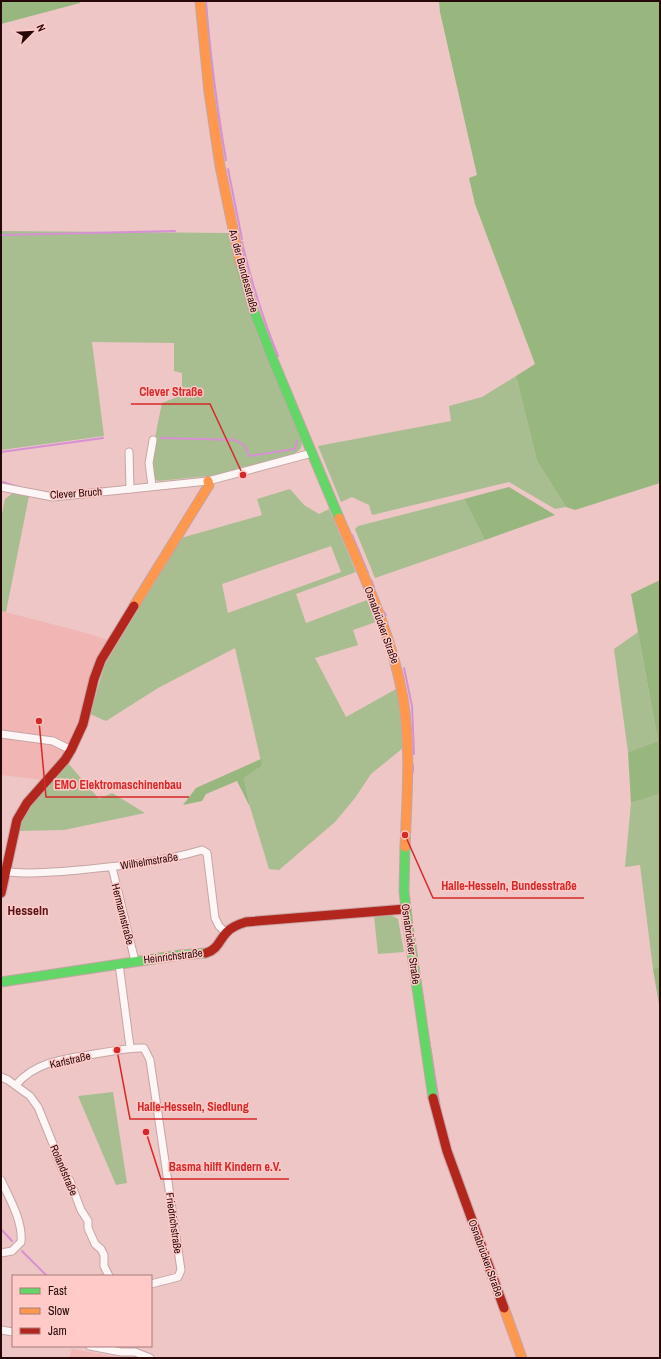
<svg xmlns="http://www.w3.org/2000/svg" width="661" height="1359" viewBox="0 0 661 1359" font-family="'Archivo Narrow',sans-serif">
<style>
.built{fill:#f1b6b4}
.green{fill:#a8be91;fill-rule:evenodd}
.forest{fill:#97b77f}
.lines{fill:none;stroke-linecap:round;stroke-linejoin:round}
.stream{stroke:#d790d4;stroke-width:2}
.street-casing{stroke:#c6a5a5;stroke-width:9}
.fast-casing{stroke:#c6a5a5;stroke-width:11}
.slow-casing{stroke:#c6a5a5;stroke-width:11}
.jam-casing{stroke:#c6a5a5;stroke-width:11}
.street{stroke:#fcf6f6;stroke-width:7}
.fast{stroke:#63d668;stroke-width:9}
.slow{stroke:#ff974d;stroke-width:9}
.jam{stroke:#b3261e;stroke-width:9}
.labels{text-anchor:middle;stroke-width:3;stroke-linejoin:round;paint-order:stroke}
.street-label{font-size:11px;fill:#260809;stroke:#ffcac7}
.quarter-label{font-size:13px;font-weight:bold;fill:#571117;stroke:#ffcac7}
.leader{fill:none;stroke:#d62828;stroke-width:1.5}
.callout-dot{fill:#d62828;stroke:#ffcac7;stroke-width:1.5}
.callout-label{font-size:12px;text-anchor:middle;font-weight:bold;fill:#d62828;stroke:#ffcac7;stroke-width:3;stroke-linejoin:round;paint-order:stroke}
</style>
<rect width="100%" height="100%" fill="#edc6c5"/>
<g class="built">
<path d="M1 611 79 631 108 640 83 705 70 747 43 780 1 775Z"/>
<path d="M72 1349 117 1357 69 1358Z"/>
</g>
<g class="green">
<path d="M1 231 228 233 246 303 260 342 301 438C303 447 301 450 293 454L219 475 158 481 153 478C151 452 157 428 162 403L182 395V373L174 371V343L92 342 104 436 1 450Z"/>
<path d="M516 376 537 461 566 507 555 509 509 482 372 515 369 505 352 497 341 502 318 446 451 421 449 406 482 397Z"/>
<path d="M290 489 304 505 319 514 329 509 356 572 296 594 306 623 367 600 376 622 353 630 358 645 315 658 346 717 396 689 399 704 403 748 371 774 355 798 335 822 279 870 269 869 250 807 244 778 262 766 235 648 158 688 106 721 90 714 105 664 181 538 262 515 257 499ZM331 546 341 572 228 613 222 584Z"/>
<path d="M13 493 29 496 6 612 1 611V519L5 499Z"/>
<path d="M464 499 485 540 375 578 355 529 358 526Z"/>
<path d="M638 632 658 741 628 752 614 649Z"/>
<path d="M67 762 99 799 112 793 145 813 64 830 18 831C24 807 52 781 67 762Z"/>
<path d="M660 794V966L653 969 640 865 625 867 631 803Z"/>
<path d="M391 915 398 919 404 952 378 954 374 916Z"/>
<path d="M113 1092 127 1183 116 1185 78 1096Z"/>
</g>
<g class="forest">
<path d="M1 1H80V3L1 24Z"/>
<path d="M439 1H660V483L575 510 566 507 537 461 516 376 535 364 475 204 469 178 477 175 440 12Z"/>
<path d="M509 487 555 515 485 540 464 499Z"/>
<path d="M660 580V794L631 803 628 752 658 741 631 594Z"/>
<path d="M261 759 262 766 244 778 250 807 237 781 206 794 202 801 183 805 196 788Z"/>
<path d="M660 966V1010L653 969Z"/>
</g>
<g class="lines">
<g class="stream">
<path d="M206 1C210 55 217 107 226 160"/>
<path d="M228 169 242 239"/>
<path d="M1 235 175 231"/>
<path d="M242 242C251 281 263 319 278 356"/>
<path d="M161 438 235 440 245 446 249 456 295 449 297 441"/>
<path d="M1 452 103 438"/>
<path d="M3 482 18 487"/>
<path d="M88 490 101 488"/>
<path d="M58 493 82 490"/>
<path d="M352 535 368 573"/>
<path d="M371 580 374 587"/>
<path d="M384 612 386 615"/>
<path d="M404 668 412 706 414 754"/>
<path d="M413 772V765"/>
<path d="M412 924 426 1019"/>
<path d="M427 1028 440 1108"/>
<path d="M1 1229 12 1241"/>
<path d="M484 1240 522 1345"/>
<path d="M22 1251 47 1276"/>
</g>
<g class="street-casing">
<g id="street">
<path d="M129 452 130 489"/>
<path d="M152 486 149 463 153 440"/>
<path d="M1 487 53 497 208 481 312 453"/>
<path d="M1 734 53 741 71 750"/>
<path d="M112 867 135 961"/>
<path d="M2 871C26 875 55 872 79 870 120 866 162 862 202 850L207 853 215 918 219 926 226 933"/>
<path d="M119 964 130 1047"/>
<path d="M1 1077 8 1080 30 1096 38 1107 53 1144 56 1155 64 1173 70 1181 81 1210 88 1221V1228L95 1244 101 1249 104 1255V1266L109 1276"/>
<path d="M16 1085C36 1060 71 1058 101 1053 116 1051 129 1047 144 1048L150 1060 181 1270 178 1277 151 1284"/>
<path d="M1 1180C10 1200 23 1221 21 1242L12 1251 1 1253"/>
<path d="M1 1330 13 1332"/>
<path d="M90 1346 121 1352H135L150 1358"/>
</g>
</g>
<g class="fast-casing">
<g id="fast">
<path d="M240 263 252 306 271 355 339 518"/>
<path d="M405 847 404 891 408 926 433 1098"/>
<path d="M1 982 180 955 206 953"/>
</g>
</g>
<g class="slow-casing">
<g id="slow">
<path d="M200 1 209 92 220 166 240 263"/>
<path d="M339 518C364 576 392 635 403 698 411 747 407 797 405 847"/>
<path d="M134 606 209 485 208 481"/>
<path d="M504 1308 522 1358"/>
</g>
</g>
<g class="jam-casing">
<g id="jam">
<path d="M1 893 17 820 27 803 65 760 71 750 83 724 94 679 101 660 134 606"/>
<path d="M206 953C217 950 219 941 226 933 231 927 239 924 246 922L406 909"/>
<path d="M433 1098 447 1151 504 1308"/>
</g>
</g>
<use href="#street" class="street"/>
<use href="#fast" class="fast"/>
<use href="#slow" class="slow"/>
<use href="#jam" class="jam"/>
</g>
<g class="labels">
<g class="street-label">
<text transform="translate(244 271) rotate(75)" y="4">An der Bundesstraße</text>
<text transform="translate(76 493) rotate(-4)" y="4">Clever Bruch</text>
<text transform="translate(382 625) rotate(70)" y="4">Osnabrücker Straße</text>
<text transform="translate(149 861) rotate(-9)" y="4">Wilhelmstraße</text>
<text transform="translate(123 914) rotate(76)" y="4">Hermannstraße</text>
<text transform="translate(411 944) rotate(82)" y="4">Osnabrücker Straße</text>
<text transform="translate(173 956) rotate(-7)" y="4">Heinrichstraße</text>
<text transform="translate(70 1060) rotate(-13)" y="4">Karlstraße</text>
<text transform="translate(64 1170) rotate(67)" y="4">Rolandstraße</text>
<text transform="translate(174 1223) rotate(82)" y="4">Friedrichstraße</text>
<text transform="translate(486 1258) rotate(70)" y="4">Osnabrücker Straße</text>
</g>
<g class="quarter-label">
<text x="28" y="915">Hesseln</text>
</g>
</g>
<path class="leader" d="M243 475L210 404H131M39 721L46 797H189M405 835L433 898H584M117 1050L130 1119H257M146 1132L161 1179H289"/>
<g class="callout-dot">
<circle cx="243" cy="475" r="4"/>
<circle cx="39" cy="721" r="4"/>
<circle cx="405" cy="835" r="4"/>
<circle cx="117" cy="1050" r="4"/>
<circle cx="146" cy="1132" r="4"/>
</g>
<g class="callout-label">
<text x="171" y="396">Clever Straße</text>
<text x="118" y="789">EMO Elektromaschinenbau</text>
<text x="509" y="890">Halle-Hesseln, Bundesstraße</text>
<text x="193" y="1111">Halle-Hesseln, Siedlung</text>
<text x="225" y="1171">Basma hilft Kindern e.V.</text>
</g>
<rect width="661" height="1359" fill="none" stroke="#260809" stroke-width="4"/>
<rect x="12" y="1275" width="140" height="72" fill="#ffcac7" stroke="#a87c7b"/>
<rect x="20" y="1288" width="20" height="6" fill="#63d668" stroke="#a87c7b"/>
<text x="48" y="1295" font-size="12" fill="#260809">Fast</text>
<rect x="20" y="1308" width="20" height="6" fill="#ff974d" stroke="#a87c7b"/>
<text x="48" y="1315" font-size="12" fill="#260809">Slow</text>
<rect x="20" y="1328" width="20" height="6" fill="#b3261e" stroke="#a87c7b"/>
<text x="48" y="1335" font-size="12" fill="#260809">Jam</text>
<g transform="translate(32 32) rotate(66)" stroke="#ffcac7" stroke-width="3" paint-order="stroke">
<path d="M0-3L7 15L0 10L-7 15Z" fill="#260809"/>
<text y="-6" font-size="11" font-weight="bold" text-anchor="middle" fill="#260809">N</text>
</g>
</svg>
